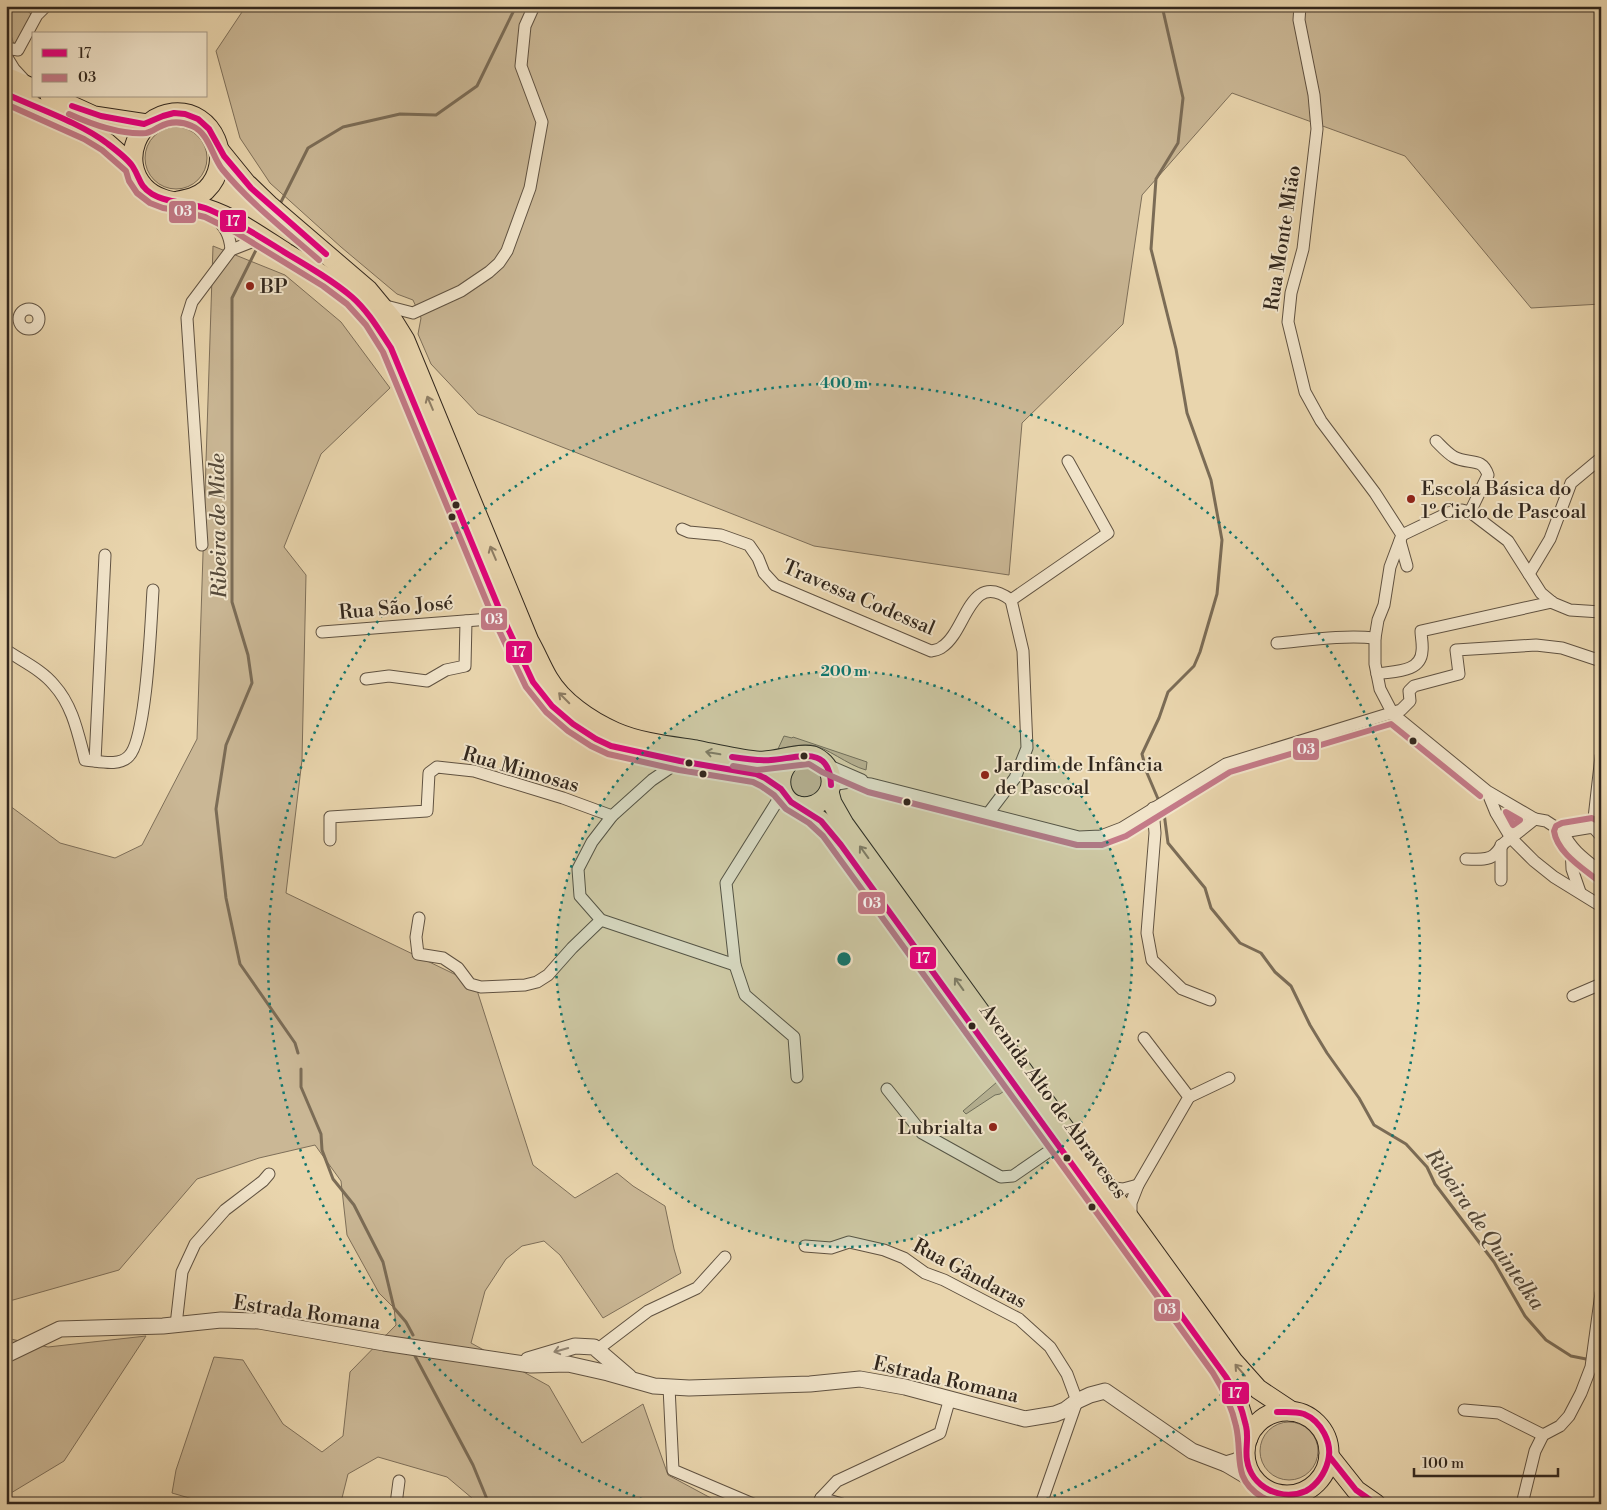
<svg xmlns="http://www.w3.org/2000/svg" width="1607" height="1510" viewBox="0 0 1607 1510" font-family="'Libre Bodoni',serif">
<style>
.green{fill:#cab795;stroke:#7e6f59}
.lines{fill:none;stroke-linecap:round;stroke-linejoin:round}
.stream{stroke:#7b6c56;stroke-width:3}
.minor-casing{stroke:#605241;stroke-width:13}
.tertiary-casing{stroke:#605241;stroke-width:17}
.primary-casing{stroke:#32271d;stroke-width:21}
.minor{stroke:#f1e4ca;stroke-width:11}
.tertiary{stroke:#f1e4ca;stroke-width:15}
.primary{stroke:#e9d5ad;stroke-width:19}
.bus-1-casing{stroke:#f1e4ca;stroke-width:10}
.bus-2-casing{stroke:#f1e4ca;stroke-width:10}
.bus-1{stroke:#e5007d;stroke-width:6}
.bus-2{stroke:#c47a88;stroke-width:6}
.oneway{stroke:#8e7e65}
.oneway2{stroke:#928674}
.ring{fill:none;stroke:#0f766e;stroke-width:2.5;stroke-dasharray:2.5 5}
.poi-dot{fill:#8f2418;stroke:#f1e4ca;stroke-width:2}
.bus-dot{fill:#32271d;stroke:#f1e4ca;stroke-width:2}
.labels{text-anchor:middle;stroke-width:4;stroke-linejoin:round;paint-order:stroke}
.street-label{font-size:20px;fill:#32271d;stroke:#f1e4ca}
.poi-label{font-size:20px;fill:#32271d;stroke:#f1e4ca;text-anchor:start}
.water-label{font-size:21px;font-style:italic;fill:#564a3a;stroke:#f1e4ca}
.centre{fill:#0f766e;stroke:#f1e4ca;stroke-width:2.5}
.ring-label{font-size:15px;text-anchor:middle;font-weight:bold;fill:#0f766e;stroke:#f1e4ca;stroke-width:4;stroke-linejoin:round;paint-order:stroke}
.line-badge{stroke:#f1e4ca;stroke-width:2}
.badge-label{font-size:14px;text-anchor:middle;font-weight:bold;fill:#fff}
</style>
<rect width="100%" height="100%" fill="#e9d5ad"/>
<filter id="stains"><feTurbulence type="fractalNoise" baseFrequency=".004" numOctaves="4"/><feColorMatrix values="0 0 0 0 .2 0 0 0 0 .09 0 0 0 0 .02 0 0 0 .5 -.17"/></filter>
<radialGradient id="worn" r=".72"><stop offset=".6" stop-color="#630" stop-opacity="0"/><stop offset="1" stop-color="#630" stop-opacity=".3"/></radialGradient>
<g class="green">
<path d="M9 6H22L32 15 14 45 8 25Z"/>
<path d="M246 6H1601V304L1531 308 1405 156 1232 93 1142 195 1123 324 1022 423 1009 575 814 546 478 414 431 364 418 334 421 318 413 300 397 294 341 247 270 183 240 138 216 51Z"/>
<circle cx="176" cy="158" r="31"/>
<path d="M213 246 285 275 341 322 390 388 321 454 284 547 306 575 302 760 286 893 475 984 533 1165 575 1198 617 1173 633 1186 665 1206 674 1249 681 1273 603 1318 560 1255 544 1241 522 1246 506 1259 485 1291 471 1343 549 1386 582 1443 643 1404 668 1475 722 1504H479L447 1477 378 1457 348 1474 342 1498 345 1504H210L172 1493 176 1470 214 1357 243 1360 283 1424 322 1452 343 1436 350 1372 396 1325 394 1308 379 1293 347 1235 341 1181 315 1145 259 1158 197 1179 119 1270 6 1302V803L60 843 115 858 142 845 197 739Z"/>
<path d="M784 736 792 738 793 737 867 762 866 770C847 765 827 747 811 745 800 744 789 747 778 749Z"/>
<circle cx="806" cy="781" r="17"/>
<path d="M997 1082 1004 1091 1000 1094 995 1095 966 1114 963 1111Z"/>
<path d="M146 1336 64 1461 6 1496V1338L48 1347Z"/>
<circle cx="1289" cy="1451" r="29"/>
</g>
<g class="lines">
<g class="stream">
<path d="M1162 6 1183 98 1178 143 1156 179 1151 249 1176 349 1187 413 1211 480 1222 540 1217 594 1200 652 1194 666 1168 692 1159 718 1142 754 1147 773 1164 813 1168 843 1205 888 1211 908 1225 925 1240 943 1261 953 1275 972 1291 986 1310 1025 1327 1053 1359 1098 1374 1125 1406 1144 1427 1167 1435 1184 1494 1262 1525 1316 1546 1340 1571 1356 1601 1362"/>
<path d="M280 204 308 148 343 127 400 114 436 115 477 86 516 6"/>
<path d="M258 246 232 298V602L248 655 252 683 226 745 216 809 226 898 240 964 295 1043 298 1053"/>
<path d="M301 1069V1087L321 1134 322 1150 333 1179 354 1205 383 1262 394 1308 406 1322 413 1335"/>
<path d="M415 1356 473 1465 489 1504"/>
</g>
<g class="minor-casing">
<g id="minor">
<path d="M1300 6 1299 20 1314 95 1317 129 1303 249 1291 293 1288 322 1305 392 1321 421 1375 493 1402 535"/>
<path d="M6 48 18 50 37 15 46 6"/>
<path d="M6 56 14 69 26 82"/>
<path d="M213 215C224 226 230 234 231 250"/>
<path d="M382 305 413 313 461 291 489 272 499 263 507 251 530 188 542 122 521 66 525 26 534 6"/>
<circle cx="29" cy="319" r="10"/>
<path d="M1436 441C1441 446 1447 453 1454 457 1468 465 1482 456 1488 475L1470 512"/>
<path d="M682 529 689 532 721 535 749 545 758 558 764 573 775 585 931 651C934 650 939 650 942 647 967 631 969 569 1011 600"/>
<path d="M1402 535 1390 567 1384 605 1378 620 1375 638V664L1380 689 1393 714 1487 791 1535 819 1511 838 1496 813 1487 791"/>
<path d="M1402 535 1448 513 1462 510 1470 512 1508 541 1541 593 1553 603 1570 610 1601 612"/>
<path d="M1400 541 1407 566"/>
<path d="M202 545 187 318 192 302 231 250 254 241 266 242"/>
<path d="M1529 574 1550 539 1571 483 1601 458"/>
<path d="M322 632 503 618"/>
<path d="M1277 643C1310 640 1342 635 1375 638"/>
<path d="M6 650C22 661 42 670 54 685 73 706 78 734 85 760 99 761 119 767 129 756 147 738 151 619 153 590"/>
<path d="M1377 674C1393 671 1421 673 1422 651 1423 644 1421 637 1421 631L1552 602"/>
<path d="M366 679 389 676 427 681 446 670 465 666 466 621"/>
<path d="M95 761 105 555"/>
<path d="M680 761 652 780 612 816 592 842 578 869 580 896 601 920 735 965"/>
<path d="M825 764 862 780"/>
<path d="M831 785 850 782 871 784 1079 837 1101 836 1122 828 1226 764 1401 710 1410 701 1409 691 1414 686 1459 674 1456 650 1536 645 1562 648 1601 661"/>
<path d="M783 792 726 883 735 965 745 995 794 1037 797 1077"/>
<path d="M1153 808 1155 833 1147 933 1152 960 1182 989 1210 1000"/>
<path d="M987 815 1015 778 1027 748 1023 651 1011 600 1108 533 1068 461"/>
<path d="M1535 819 1546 821 1563 832"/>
<path d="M1593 827 1601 756"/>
<path d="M1601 836 1593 827 1563 832C1571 850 1586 860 1601 872"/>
<path d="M330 840V817L427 811 429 773 437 767 474 771 563 798 612 816"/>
<path d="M1501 845V880"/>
<path d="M1571 846 1572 869 1580 892"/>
<path d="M1466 859C1475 859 1487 861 1494 855 1502 848 1499 845 1511 838L1534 861 1554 877 1601 906"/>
<path d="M419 918 416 937 418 954 443 958 458 968 470 984 481 987 525 985 537 982 548 975 572 948 601 920"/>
<path d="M1573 996 1601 984"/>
<path d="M887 1089 922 1133 1001 1177 1013 1176 1058 1145"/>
<path d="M1189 1097 1229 1078"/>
<path d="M1106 1187 1123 1189 1138 1185"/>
<path d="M1131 1219V1203L1138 1185 1189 1097 1144 1038"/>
<path d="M805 1246 831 1248 849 1242 884 1250 904 1258 925 1273 944 1280 1019 1319 1050 1347 1067 1374 1077 1401 1041 1504"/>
<path d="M176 1325 182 1272 195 1244 225 1210 263 1181 269 1174"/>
<path d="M598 1349 648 1311 697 1288 725 1257"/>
<path d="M669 1387 673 1470 753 1504"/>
<path d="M1464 1410 1499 1413 1543 1435"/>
<path d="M821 1498 842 1504"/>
<path d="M396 1504 399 1481"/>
<path d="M818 1504 821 1498 837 1481 940 1433 950 1398"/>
<path d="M1522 1504 1535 1451 1543 1435 1560 1426 1569 1416 1581 1393 1591 1367 1601 1293"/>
</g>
</g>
<g class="tertiary-casing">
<g id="tertiary">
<path d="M6 1355 60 1329 163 1326 221 1320 259 1321 384 1343 531 1365 568 1364 608 1373 654 1386 689 1388 810 1384 860 1379 905 1387 1025 1419 1055 1414 1065 1410 1077 1401 1090 1395 1105 1391 1192 1451 1226 1464 1258 1483"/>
<path d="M528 1360 575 1346 594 1347 629 1377"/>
<path d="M1226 1464 1236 1461 1246 1455"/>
</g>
</g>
<g class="primary-casing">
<g id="primary">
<path d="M6 77 34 89"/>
<path d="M6 94 88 131 107 143 133 166"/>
<path d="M50 96 94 116 147 124"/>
<path d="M220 151 246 183 270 206 368 290 392 319 405 340 529 641C536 653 541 666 548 678 562 702 590 721 615 732 640 743 670 746 696 750 716 754 736 759 756 761 774 763 798 752 813 756 821 759 828 766 830 774 834 787 827 800 814 805 783 816 767 774 796 757"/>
<path d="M178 201C188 199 198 197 206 190 235 162 214 109 173 113 137 117 120 161 144 187 159 204 186 202 207 209 235 218 261 237 286 253 309 267 335 281 355 300 369 315 380 331 391 348L503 618 533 682 552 706 573 724 596 739 611 746 680 761 756 774 772 782 781 789"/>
<path d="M829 792 832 803 844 824 1233 1361 1258 1389 1291 1411"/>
<path d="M799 806 821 821 830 830 1220 1368C1235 1391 1242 1411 1248 1438"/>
<circle cx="1287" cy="1453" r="42"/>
<path d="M1329 1456 1356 1490 1376 1504"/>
</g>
</g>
<use href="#minor" class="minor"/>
<use href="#tertiary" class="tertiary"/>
<use href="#primary" class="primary"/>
<g class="bus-1-casing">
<g id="bus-1">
<path d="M6 94C37 108 83 124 108 144 116 150 128 159 133 167 140 178 139 186 152 194 168 204 192 202 210 210 238 222 263 239 289 255 311 268 333 281 352 297 368 311 379 330 391 348L503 618 533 682 552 706 573 724 596 739 611 746 680 761 756 774 765 778 781 789 791 802 821 821 841 845 1226 1377C1236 1392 1242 1408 1246 1426 1249 1438 1245 1449 1247 1460 1251 1487 1281 1502 1306 1491 1317 1485 1325 1473 1328 1461 1333 1443 1321 1421 1304 1414 1295 1411 1286 1412 1277 1412"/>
<path d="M72 106 101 116 144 124 163 116 174 113 185 114 198 119 209 129 224 156 251 188 326 254"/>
<path d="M732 757C745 759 758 761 771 760 798 758 830 744 831 785"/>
<path d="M1329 1456 1356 1490 1376 1504"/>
</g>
</g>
<g class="bus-2-casing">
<g id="bus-2">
<path d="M6 104 84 139 102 150 126 171 129 181 137 193 150 203 163 208 176 210 205 217 235 232 323 286 347 304 366 325 383 352 495 622 526 687 546 712 568 731 591 746 608 754 679 770 753 782 761 786 774 795 786 809 809 823 823 836 1213 1373C1223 1389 1232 1407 1236 1426 1243 1455 1231 1478 1262 1497 1273 1504 1285 1500 1296 1504"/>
<path d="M69 114C91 124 120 135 146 133 151 132 155 129 159 127 170 121 181 121 192 126 209 133 212 156 222 169 250 203 286 231 319 260"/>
<path d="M733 766 757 770 809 764 822 772 868 792 1077 845H1102L1126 836 1230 772 1391 724 1480 796"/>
<path d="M1506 812 1520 820 1513 825Z"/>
<path d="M1596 879C1581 867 1557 852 1554 831L1556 826 1562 823 1592 818 1601 823"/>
</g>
</g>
<use href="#bus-1" class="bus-1"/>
<use href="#bus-2" class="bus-2"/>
</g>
<defs><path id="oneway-shaft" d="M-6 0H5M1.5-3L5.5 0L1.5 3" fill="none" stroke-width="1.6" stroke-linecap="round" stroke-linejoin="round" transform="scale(1.25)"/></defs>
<g class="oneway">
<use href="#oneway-shaft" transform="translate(430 403) rotate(-113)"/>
<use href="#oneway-shaft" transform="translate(493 553) rotate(-113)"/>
<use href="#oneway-shaft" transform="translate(564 698) rotate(-135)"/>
<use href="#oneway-shaft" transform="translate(713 753) rotate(-170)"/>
<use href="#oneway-shaft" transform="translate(864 852) rotate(-126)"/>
<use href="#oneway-shaft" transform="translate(959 984) rotate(-126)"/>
<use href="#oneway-shaft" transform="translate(1240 1370) rotate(-131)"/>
</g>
<use class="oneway2" href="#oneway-shaft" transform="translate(561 1350) rotate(164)"/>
<circle cx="844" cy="959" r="288" fill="#0f766e" fill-opacity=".12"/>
<g class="ring">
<circle cx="844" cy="959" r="288"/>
<path d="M656 1504A576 576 0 1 1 1032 1504"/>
</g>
<g class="poi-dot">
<circle cx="250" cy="286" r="5"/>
<circle cx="1411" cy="499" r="5"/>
<circle cx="985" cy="775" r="5"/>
<circle cx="993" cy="1127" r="5"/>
</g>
<g class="bus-dot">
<circle cx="456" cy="505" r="4.5"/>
<circle cx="452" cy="517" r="4.5"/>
<circle cx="1413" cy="741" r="4.5"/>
<circle cx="804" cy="756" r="4.5"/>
<circle cx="689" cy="763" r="4.5"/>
<circle cx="703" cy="774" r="4.5"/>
<circle cx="907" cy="802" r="4.5"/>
<circle cx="972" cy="1026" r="4.5"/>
<circle cx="1067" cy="1158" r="4.5"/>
<circle cx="1092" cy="1207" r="4.5"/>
</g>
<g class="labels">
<g class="street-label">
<text transform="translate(1282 238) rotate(-81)" y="7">Rua Monte Mião</text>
<text transform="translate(859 597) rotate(23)" y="7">Travessa Codessal</text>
<text transform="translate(396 607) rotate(-5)" y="7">Rua São José</text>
<text transform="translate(521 769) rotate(16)" y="7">Rua Mimosas</text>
<text transform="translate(1054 1101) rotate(54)" y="7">Avenida Alto de Abraveses</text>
<text transform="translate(970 1273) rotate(28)" y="7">Rua Gândaras</text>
<text transform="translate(307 1312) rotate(8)" y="7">Estrada Romana</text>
<text transform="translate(946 1379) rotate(13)" y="7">Estrada Romana</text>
</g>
<g class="poi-label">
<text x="260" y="293">BP</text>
<text x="1421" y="495">Escola Básica do<tspan x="1421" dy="23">1º Ciclo de Pascoal</tspan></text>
<text x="995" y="771">Jardim de Infância<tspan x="995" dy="23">de Pascoal</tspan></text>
<text x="983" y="1134" text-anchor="end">Lubrialta</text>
</g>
<g class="water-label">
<text transform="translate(218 526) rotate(-91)" y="7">Ribeira de Mide</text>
<text transform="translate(1485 1229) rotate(55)" y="7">Ribeira de Quintelka</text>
</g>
</g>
<circle cx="844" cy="959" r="8" class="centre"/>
<g class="ring-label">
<text x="844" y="388">400 m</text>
<text x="844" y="676">200 m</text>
</g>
<g class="line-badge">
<rect x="168" y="200" width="29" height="24" rx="5" fill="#c47a88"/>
<rect x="219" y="209" width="28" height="24" rx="5" fill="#e5007d"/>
<rect x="480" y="607" width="28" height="24" rx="5" fill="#c47a88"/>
<rect x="505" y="640" width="28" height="24" rx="5" fill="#e5007d"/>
<rect x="1292" y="737" width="28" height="24" rx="5" fill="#c47a88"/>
<rect x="857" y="891" width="29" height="24" rx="5" fill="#c47a88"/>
<rect x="909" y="946" width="28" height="24" rx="5" fill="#e5007d"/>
<rect x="1153" y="1298" width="28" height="24" rx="5" fill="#c47a88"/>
<rect x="1221" y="1381" width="29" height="24" rx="5" fill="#e5007d"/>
</g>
<g class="badge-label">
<text x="183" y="216">03</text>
<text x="233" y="226">17</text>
<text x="494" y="624">03</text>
<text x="519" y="657">17</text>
<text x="1306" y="754">03</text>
<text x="872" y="908">03</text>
<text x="923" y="963">17</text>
<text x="1167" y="1314">03</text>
<text x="1235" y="1398">17</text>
</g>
<rect width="1607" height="1510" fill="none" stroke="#e9d5ad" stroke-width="25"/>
<rect x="8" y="8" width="1592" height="1495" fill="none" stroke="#32271d" stroke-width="2.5"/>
<rect x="12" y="12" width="1582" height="1485" fill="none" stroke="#32271d"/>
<rect x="32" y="32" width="175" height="65" fill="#f1e4ca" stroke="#a59885"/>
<rect x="42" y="49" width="25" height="8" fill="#e5007d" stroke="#a59885"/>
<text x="78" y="58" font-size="15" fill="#32271d">17</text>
<rect x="42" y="74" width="25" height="8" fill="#c47a88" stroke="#a59885"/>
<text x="78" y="82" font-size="15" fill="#32271d">03</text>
<path d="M1414 1468v8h144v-8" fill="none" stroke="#32271d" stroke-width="2.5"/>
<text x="1422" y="1468" font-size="15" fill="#32271d" stroke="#f1e4ca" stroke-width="4" paint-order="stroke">100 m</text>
<rect width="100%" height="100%" filter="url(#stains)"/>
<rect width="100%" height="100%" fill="url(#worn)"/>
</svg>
